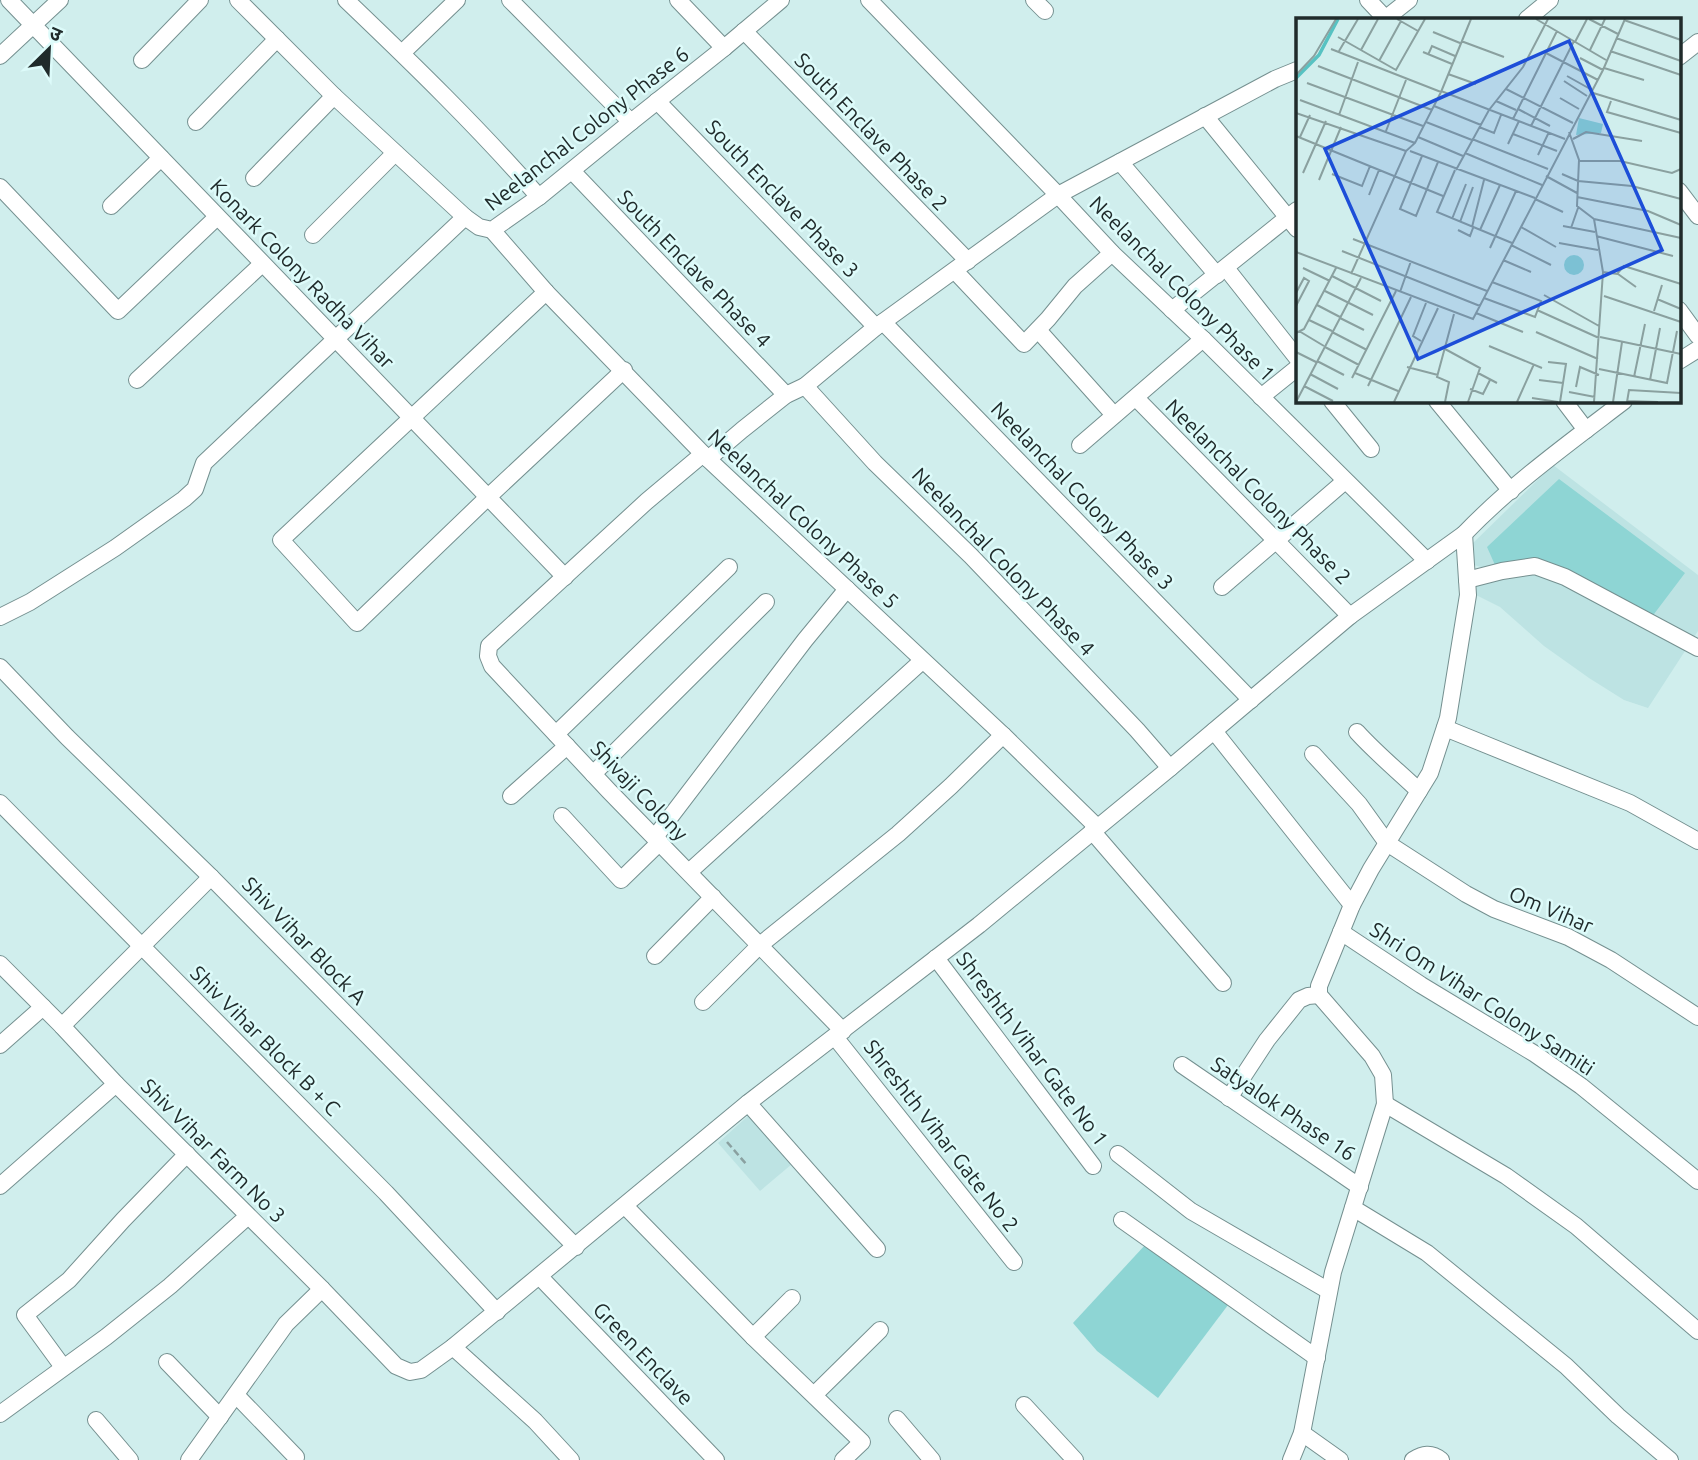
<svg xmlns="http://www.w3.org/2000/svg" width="1698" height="1460" viewBox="0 0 1698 1460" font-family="Ubuntu,'Noto Sans Devanagari',sans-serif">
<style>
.built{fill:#bde3e3}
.green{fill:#8ed5d4}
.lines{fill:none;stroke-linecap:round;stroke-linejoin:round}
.minor-casing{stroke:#759090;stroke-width:18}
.path{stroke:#8aa0a0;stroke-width:2.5;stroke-dasharray:7 3.5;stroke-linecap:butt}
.minor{stroke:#fff;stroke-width:16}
.labels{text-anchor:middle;stroke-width:5;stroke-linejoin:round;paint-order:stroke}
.street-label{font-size:21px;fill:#202b2b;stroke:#ddfbfa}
.inset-river{fill:none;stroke:#57c2c2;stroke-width:3.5}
.inset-road{fill:none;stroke:#8aa09f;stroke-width:2}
.view{fill:#1d4ed8;fill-opacity:0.15;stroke:#1d4ed8;stroke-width:3.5}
.inset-edge{fill:none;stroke:#202b2b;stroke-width:3.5}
</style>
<rect width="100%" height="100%" fill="#d0eeed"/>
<g class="built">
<path d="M1553 465 1698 575V631L1648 708 1624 700 1589 678 1544 646 1500 607 1476 595V585L1482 576 1481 567 1474 565 1472 544Z"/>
<path d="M749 1115 792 1164 760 1191 718 1143Z"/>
</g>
<g class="green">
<path d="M1559 479 1685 573 1648 622 1557 566 1495 565 1487 547Z"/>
<path d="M1146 1244 1228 1305 1158 1398 1097 1351 1073 1323Z"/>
</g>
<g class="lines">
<g class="minor-casing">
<g id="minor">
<path d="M9 0 565 577"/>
<path d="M238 0 334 96 465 217"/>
<path d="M346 0C412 63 479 128 539 197"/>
<path d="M510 0 631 122"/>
<path d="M678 0 724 48"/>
<path d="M869 0 1058 195 1112 253 1203 339 1427 561"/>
<path d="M1034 0 1045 11"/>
<path d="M1368 0 1386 19"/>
<path d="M1385 19 1409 0"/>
<path d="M1527 19 1550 0"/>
<path d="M744 31 968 261"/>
<path d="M402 53 457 0"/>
<path d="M0 56 60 0"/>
<path d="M1679 57 1698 42"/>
<path d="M142 60 200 0"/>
<path d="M657 101 876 327"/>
<path d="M1205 116 1297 229"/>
<path d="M196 122 277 39"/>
<path d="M1120 162 1217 275"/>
<path d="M572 171 786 395"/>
<path d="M254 178 334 96"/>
<path d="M0 187 118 311 217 217"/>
<path d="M1679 191 1698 216"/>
<path d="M111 206 161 158"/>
<path d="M492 230 546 292 708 459 1003 735 1097 827"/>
<path d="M313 235 395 153"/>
<path d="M1226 268 1297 358"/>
<path d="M955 271 1024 344 1048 319 1075 286 1112 253"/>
<path d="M546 292 281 540 357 623 487 498 624 370"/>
<path d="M1172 310 1297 210"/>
<path d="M1679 310 1698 336"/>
<path d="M883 322 1251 700"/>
<path d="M1038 330 1114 415"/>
<path d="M1679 361 1698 349"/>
<path d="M137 380 262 264"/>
<path d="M805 386 875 463 971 556 1137 730 1170 768"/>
<path d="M1261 397 1297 368"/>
<path d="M1136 398 1350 616"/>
<path d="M1332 401 1371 449"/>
<path d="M1437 401 1511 491"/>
<path d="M1564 401 1586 430"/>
<path d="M1080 445 1203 339"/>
<path d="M703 454 647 501 489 646 488 656 492 666 609 791 843 1031"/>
<path d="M708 459 742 430 786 395 805 386 876 327 1058 195 1275 79 1297 70"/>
<path d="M1467 580 1502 571 1535 566 1565 577 1698 648"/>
<path d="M1222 587 1345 481"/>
<path d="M0 617 30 602 115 548 184 499 195 489 204 463 465 217 479 227 492 230 539 197 631 122 724 48 781 0"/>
<path d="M0 667 67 737 211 877 576 1247"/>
<path d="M1445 728 1630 803 1698 841"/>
<path d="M1214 731 1352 905"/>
<path d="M1357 732C1376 753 1398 771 1419 791"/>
<path d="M556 734 729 567"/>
<path d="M1313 754 1359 804 1387 843 1466 894 1494 909 1568 937 1611 960 1698 1017"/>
<path d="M593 774 766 602"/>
<path d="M511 796 567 746"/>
<path d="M0 803 386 1193 497 1312"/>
<path d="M562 816 621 880 660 842"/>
<path d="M1092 831 1223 983"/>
<path d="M655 837 805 640 847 589"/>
<path d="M689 872 922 661"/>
<path d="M1341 932 1421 985 1535 1054 1581 1086 1698 1181"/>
<path d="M655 956 713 897"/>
<path d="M936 958 1093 1166"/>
<path d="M0 964 62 1026 116 1084 322 1289 396 1366 410 1372 421 1370 453 1347 748 1103 979 925 1170 768 1350 616 1464 534C1512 484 1569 443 1624 401"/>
<path d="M703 1002 760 945 898 834 951 786 1003 735"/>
<path d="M62 1026 211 877"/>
<path d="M835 1037 1014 1262"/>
<path d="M0 1045 43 1007"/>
<path d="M1182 1065 1360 1187"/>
<path d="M1229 1098 1267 1040 1299 1000 1308 996 1319 995"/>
<path d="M748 1103 877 1249"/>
<path d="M1385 1104 1506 1176 1576 1226 1698 1331"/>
<path d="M1118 1154 1191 1211 1329 1291"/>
<path d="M0 1186 116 1084"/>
<path d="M625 1206 753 1337 862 1442 843 1460"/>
<path d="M1353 1208 1427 1253 1566 1366 1618 1416 1670 1460"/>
<path d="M1122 1220 1317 1358"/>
<path d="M540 1277 716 1460"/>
<path d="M753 1337 792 1298"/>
<path d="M453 1347 535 1421 571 1460"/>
<path d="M167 1362 220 1417"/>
<path d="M63 1367 25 1315 69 1280 123 1220 187 1154"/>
<path d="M236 1395 296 1457"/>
<path d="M814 1395 880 1330"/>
<path d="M1024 1405 1075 1460"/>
<path d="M0 1414 106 1337 170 1286 248 1216"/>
<path d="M897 1419 932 1460"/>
<path d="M96 1420 130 1460"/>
<path d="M1302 1433 1340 1460"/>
<path d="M189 1460 286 1324 322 1289"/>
<path d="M1291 1460 1302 1433 1333 1272 1385 1104 1383 1075 1372 1056 1319 995V986L1352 905 1371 869 1430 773 1448 718 1468 595 1464 534"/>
<path d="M1413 1460C1423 1454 1431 1452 1441 1460"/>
</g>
</g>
<path class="path" d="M727 1142 747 1165"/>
<use href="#minor" class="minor"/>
</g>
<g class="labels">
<g class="street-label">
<text transform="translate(587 129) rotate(-38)" y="7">Neelanchal Colony Phase 6</text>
<text transform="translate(871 132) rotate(46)" y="7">South Enclave Phase 2</text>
<text transform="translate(782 199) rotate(46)" y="7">South Enclave Phase 3</text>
<text transform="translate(694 269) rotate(46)" y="7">South Enclave Phase 4</text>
<text transform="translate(302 274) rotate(46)" y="7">Konark Colony Radha Vihar</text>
<text transform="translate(1182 289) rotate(45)" y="7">Neelanchal Colony Phase 1</text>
<text transform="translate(1258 492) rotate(45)" y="7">Neelanchal Colony Phase 2</text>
<text transform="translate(1082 496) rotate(46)" y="7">Neelanchal Colony Phase 3</text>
<text transform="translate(803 519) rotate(43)" y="7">Neelanchal Colony Phase 5</text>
<text transform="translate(1003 562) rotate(46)" y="7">Neelanchal Colony Phase 4</text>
<text transform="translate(639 791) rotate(46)" y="7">Shivaji Colony</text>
<text transform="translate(1551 910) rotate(23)" y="7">Om Vihar</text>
<text transform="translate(304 941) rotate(46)" y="7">Shiv Vihar Block A</text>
<text transform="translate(1482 999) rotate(33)" y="7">Shri Om Vihar Colony Samiti</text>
<text transform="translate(265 1041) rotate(45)" y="7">Shiv Vihar Block B + C</text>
<text transform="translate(1032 1049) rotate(53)" y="7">Shreshth Vihar Gate No 1</text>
<text transform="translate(1283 1109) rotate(34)" y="7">Satyalok Phase 16</text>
<text transform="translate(941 1136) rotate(52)" y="7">Shreshth Vihar Gate No 2</text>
<text transform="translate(213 1151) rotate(45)" y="7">Shiv Vihar Farm No 3</text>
<text transform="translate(643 1354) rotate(46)" y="7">Green Enclave</text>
</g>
</g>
<g transform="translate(1296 18)">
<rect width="385" height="385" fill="#d0eeed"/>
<path d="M283 100 307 106 305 115 280 117ZM268 247a10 10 0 1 1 20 0a10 10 0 1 1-20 0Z" fill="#8ed5d4"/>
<path class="inset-river" d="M0 60 23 37 42 1"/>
<path class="inset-road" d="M101 1 122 13M240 1 310 42M293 1 322 16M328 2 385 22M137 14 164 25M42 19 100 52 129 1M320 20 385 43M165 23 208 39M279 24 291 1M35 31 145 74M65 32 82 1M294 32 309 1M43 33 62 1M314 33 385 57M127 34 156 46M250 35 302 62M132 37 136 28 159 38M284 40 307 52M83 43 105 3M22 48 136 92M308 50 348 62M152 56 180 66M0 57 18 38 40 1M271 58 296 72M268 63 291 78M11 65 127 108M210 71 277 105M145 73 269 121M294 74 385 102M264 80 283 91M4 82 119 125M200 83 220 92M315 83 311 94 385 115M138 88 185 107M222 91 254 108M0 95 110 133M43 97 62 44M217 101 261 13M130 104 176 122M235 108 278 23M183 109 198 115 205 97M90 113 110 62M273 114 283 142 281 188 298 201 307 254 298 384M217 116 261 133M0 118 147 178M4 119 14 97M122 119 167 138M176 121 252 151M277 121 290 114 346 123M212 126 223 103M114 133 239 180M169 135 246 167M242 137 253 114M126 138 104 191 120 198 142 144M283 143H324L376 155 385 151M159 152 141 194 216 225M160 152 193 92 227 49 252 1M7 155 30 103M36 156 66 168 74 148M266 156 282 163 336 168 385 181M250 158 281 175M23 162 45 109M73 177 83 152M281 179 352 193 385 207M239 181 267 194M156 201 170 166M298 201 385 220M164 204 177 169M267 208 299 214M176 209 188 162M225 209 260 229M275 210 282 190M162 212 174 218 177 210M184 212 204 167M300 218 377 238M57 221 191 273M263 225 302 232M215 227 255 247M194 230 220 173M46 233 184 288M0 234 177 301 307 52 329 1M207 242 235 254M7 250 34 263M307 254 321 256 328 248 385 266M55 256 110 133 119 125 145 74 175 1M322 256 340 269M36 258 85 283M29 273 77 297M104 274 115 243M0 275 8 260 13 263 0 288M248 277 303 308M308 278 385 304M188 280 239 299 245 283 196 264M361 281 385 291M21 287 44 299M241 292 303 320M358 293 366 267M180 295 227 314M44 300 68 312M13 302 36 313M3 313 28 328M36 314 71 332M240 314 302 341M0 315 8 311 40 250M304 319 385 336M125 323 117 318 130 285M193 328 246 350M29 329 63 347M149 331 184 350 172 384M0 334 20 344M21 343 48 357M252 344 270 346 264 384M111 349 142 357M303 351 371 365 381 313M59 355 102 373M182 355 201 365M14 356 42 371M338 359 349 306M56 360 100 273M243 362 267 365M354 362 364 310M8 368 37 383M72 368 115 279M280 369 284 349 303 357M174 371 187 376 194 362M273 374 299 379M236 380 262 384M331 383 362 384M0 384 65 260M98 384 142 290M149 384 153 364 141 359 158 296M221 384 238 346M317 384 326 324M331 384 333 372 385 375"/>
<path class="view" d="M273 23 366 232 122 341 29 131Z"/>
<rect width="385" height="385" class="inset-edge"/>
</g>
<g transform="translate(49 49) rotate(24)" stroke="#ddfbfa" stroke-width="5" paint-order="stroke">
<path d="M0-5L12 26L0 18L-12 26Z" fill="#202b2b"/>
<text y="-10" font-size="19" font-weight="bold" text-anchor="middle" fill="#202b2b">उ</text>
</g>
</svg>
